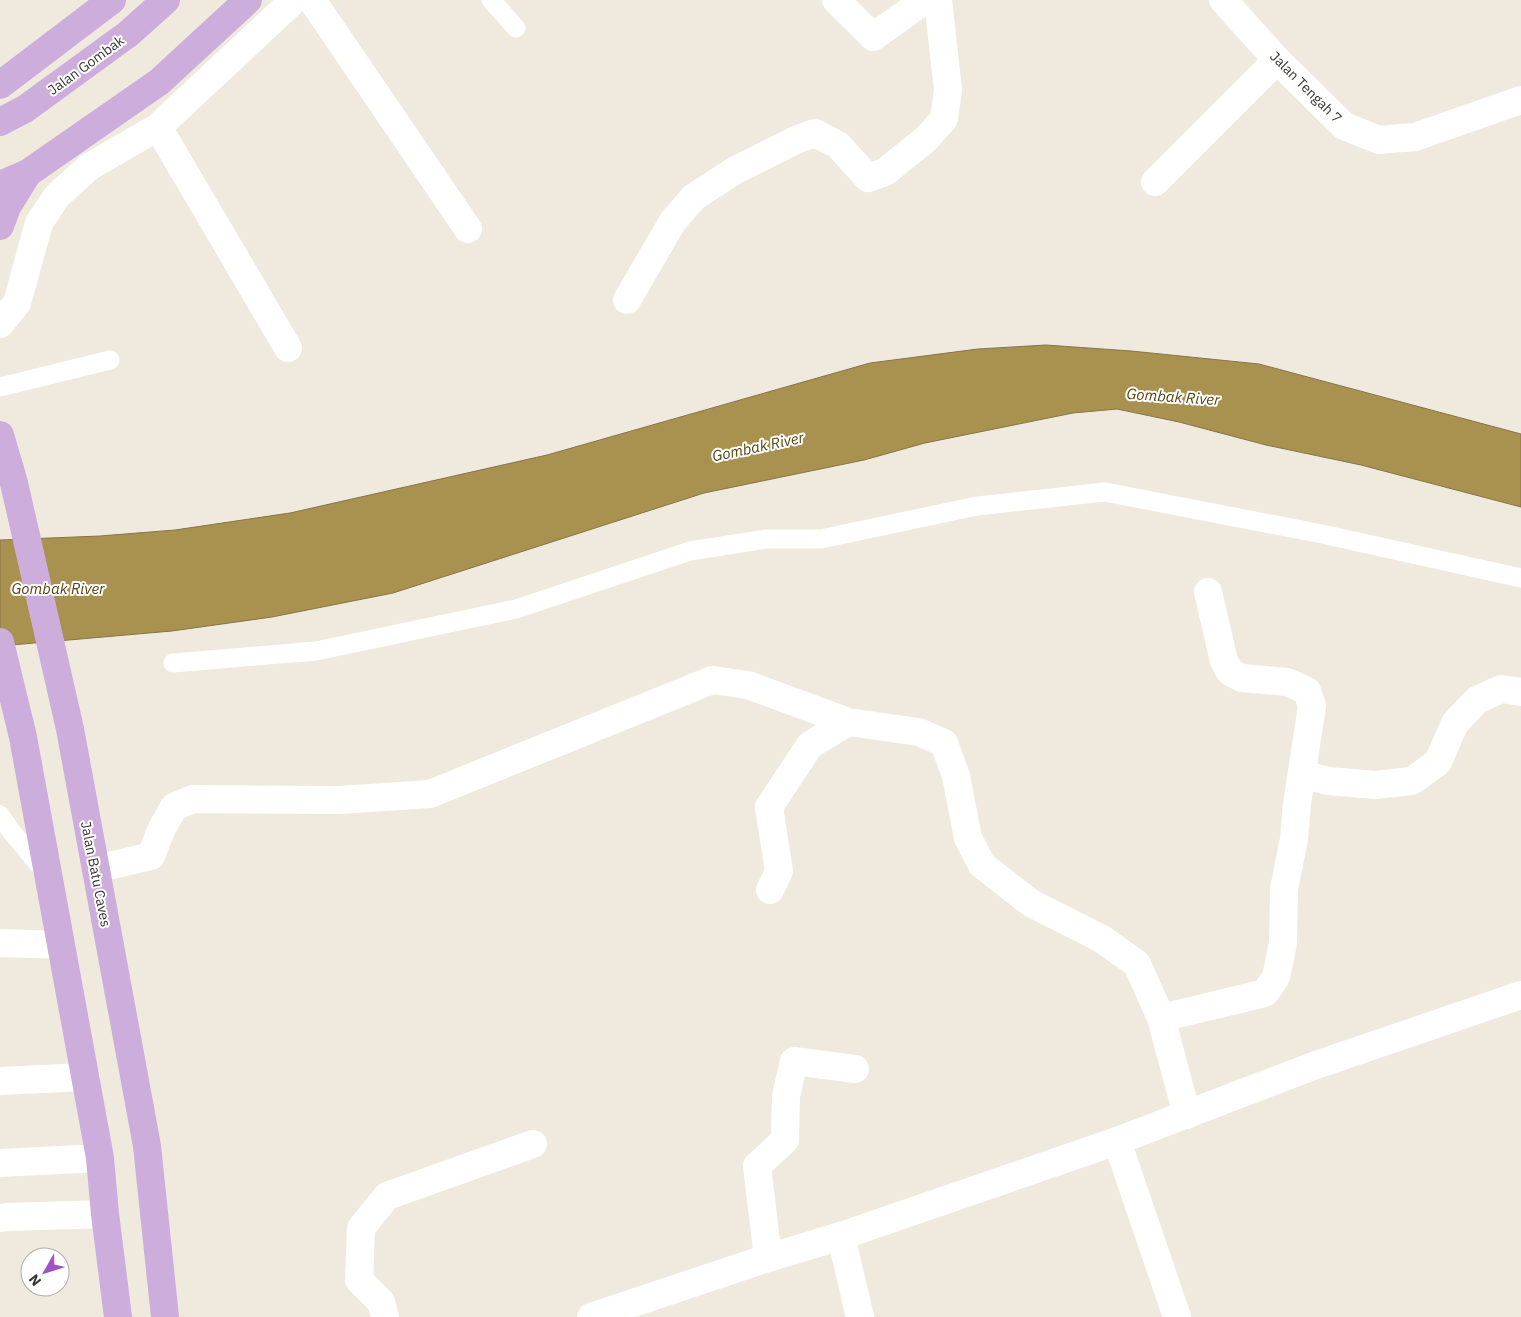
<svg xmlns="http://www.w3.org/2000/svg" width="1521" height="1317" viewBox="0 0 1521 1317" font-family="'IBM Plex Sans',sans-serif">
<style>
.water{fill:#a99150;stroke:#867546}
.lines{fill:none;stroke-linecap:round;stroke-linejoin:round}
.service{stroke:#fff;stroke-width:19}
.minor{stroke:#fff;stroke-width:28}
.primary{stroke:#cdaddc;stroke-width:28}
.labels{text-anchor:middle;stroke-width:4;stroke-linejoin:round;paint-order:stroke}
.street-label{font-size:14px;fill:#363530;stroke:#fff}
.water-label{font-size:15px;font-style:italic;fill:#54430e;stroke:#fff}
</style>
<rect width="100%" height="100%" fill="#efeadd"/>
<path class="water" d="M1046 345 1131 351 1259 364 1521 434V507L1361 465 1266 445 1179 422 1117 409 1073 413 925 443 864 460 704 493 393 593 272 617 172 631 0 646V540L100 536 175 530 290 513 547 455 870 363 978 349Z"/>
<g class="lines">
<g class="service">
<path d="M491 0 516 28"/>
<path d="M0 387 110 360"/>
<path d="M173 663 316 651 516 609 690 551 766 539H821L977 506 1105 492 1322 534 1521 578"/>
<path d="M0 815 11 831 46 873"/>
</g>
<g class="minor">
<path d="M312 0 468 229"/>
<path d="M836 0 873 37 925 0"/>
<path d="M1223 0 1277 60 1344 126 1379 140 1415 137 1521 100"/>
<path d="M158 127 288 348"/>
<path d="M1155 182 1277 60"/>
<path d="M627 300 673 221 694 197 734 171 798 139 815 133 838 145 868 178 885 172 926 139 944 119 948 90 938 0"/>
<path d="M0 324 17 303 39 223 57 196 89 167 158 127 294 0"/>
<path d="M1302 774 1328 781 1375 785 1412 781 1438 762 1455 723 1477 700 1501 689 1521 692"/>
<path d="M96 869 151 856 161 830 174 807 193 799 339 800 430 794 712 680 748 685 848 722 919 732 944 743 956 776 968 838 982 865 1031 903 1102 939 1137 964 1161 1018 1187 1115"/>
<path d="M770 890 779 871 769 807 810 745 848 722"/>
<path d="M0 943 61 945"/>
<path d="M1161 1018 1265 993 1276 977 1283 943 1284 889 1294 839 1297 804 1312 706 1307 691 1287 682 1242 678 1230 672 1224 661 1208 592"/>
<path d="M0 1081 86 1077"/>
<path d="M1117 1141 1177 1317"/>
<path d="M0 1163 100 1158"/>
<path d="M0 1218 8 1217 105 1214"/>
<path d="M841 1236 860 1317"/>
<path d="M768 1258 757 1166 785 1140 786 1096 794 1061 855 1069"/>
<path d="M385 1317 381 1302 359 1280 361 1228 387 1196 533 1144"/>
<path d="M591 1317 768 1258 841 1236 1117 1141 1316 1065 1521 995"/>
</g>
<g class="primary">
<path d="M0 85 112 0"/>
<path d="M0 122 25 109 128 34 166 0"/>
<path d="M0 185 28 173 159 82 248 0"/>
<path d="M0 226 7 207 28 173"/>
<path d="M0 435 14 483 70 729 147 1146 165 1317"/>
<path d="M0 642 23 737 100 1158 105 1214 118 1317"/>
</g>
</g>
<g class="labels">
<g class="street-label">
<text transform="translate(86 65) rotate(-36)" y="5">Jalan Gombak</text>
<text transform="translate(1306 87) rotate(45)" y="5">Jalan Tengah 7</text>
<text transform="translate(96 874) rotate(79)" y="5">Jalan Batu Caves</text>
</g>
<g class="water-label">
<text transform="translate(1173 397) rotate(4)" y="5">Gombak River</text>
<text transform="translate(758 447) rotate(-12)" y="5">Gombak River</text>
<text x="58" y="594">Gombak River</text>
</g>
</g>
<g transform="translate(45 1272) rotate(231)"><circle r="24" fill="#ffffff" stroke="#afaeac"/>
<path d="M0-4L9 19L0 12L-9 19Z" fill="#a153c5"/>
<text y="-8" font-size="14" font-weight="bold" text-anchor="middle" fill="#363530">N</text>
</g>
</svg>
